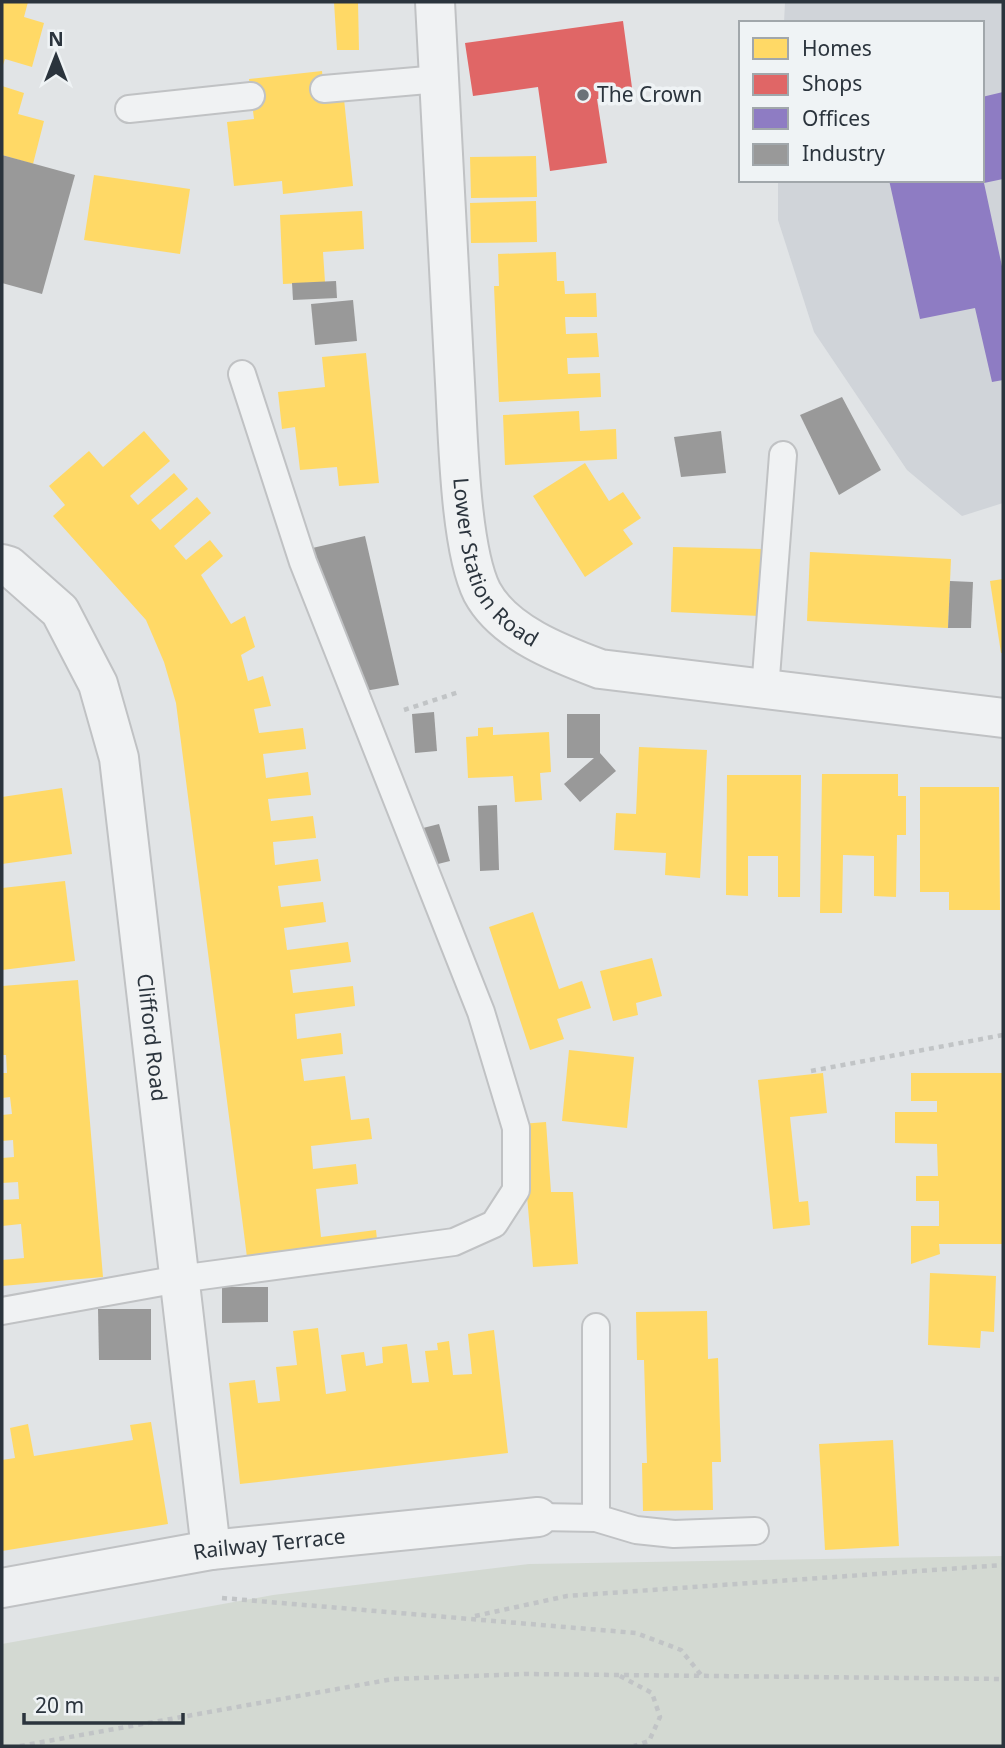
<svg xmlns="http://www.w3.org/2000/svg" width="1005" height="1748" viewBox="0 0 1005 1748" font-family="'Noto Sans',sans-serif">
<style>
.built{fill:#d0d4d9}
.green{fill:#d3d9d2}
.homes{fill:#ffd966}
.shops{fill:#e06666}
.offices{fill:#8e7cc3}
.industry{fill:#999}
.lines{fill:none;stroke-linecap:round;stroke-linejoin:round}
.service-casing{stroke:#c0c2c4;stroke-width:30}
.minor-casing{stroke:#c0c2c4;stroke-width:42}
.path{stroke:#c1c4c6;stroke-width:4.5;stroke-dasharray:5 5;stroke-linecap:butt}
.service{stroke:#f0f2f3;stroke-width:26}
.minor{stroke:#f0f2f3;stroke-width:38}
.poi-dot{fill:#6b7278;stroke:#eff3f5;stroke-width:2.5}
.labels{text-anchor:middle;stroke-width:7;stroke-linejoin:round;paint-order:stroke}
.poi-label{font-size:21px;fill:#2b343d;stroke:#eff3f5;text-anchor:start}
.street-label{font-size:21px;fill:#2b343d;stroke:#eff3f5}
</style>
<rect width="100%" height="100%" fill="#e1e4e6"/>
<path class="built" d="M785 2H1003V503L962 516 907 470 814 332 778 220V180H982V23H784Z"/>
<path class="green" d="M1003 1556V1746H2V1644L273 1595 529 1564Z"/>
<g class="homes">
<path d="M2 2H28L24 17 44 23 32 67 5 59 2 68Z"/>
<path d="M334 2H358L359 50H337Z"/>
<path d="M322 71 325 101 344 99 353 186 283 194 282 181 234 186 227 122 254 119 249 79Z"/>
<path d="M2 86 24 93 18 114 44 121 33 164 2 155Z"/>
<path d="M536 156 537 197 471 198 470 157Z"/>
<path d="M94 175 190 189 180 254 84 240Z"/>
<path d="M536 201 537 242 471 243 470 203Z"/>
<path d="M362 211 364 249 323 252 325 282 283 284 280 215Z"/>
<path d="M556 252 557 281H564L565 294 596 293 597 317H565L566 334 597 333 599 357 567 358 568 374 600 373 601 397 499 402 494 286H499L498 254Z"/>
<path d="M366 353 379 483 339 486 337 467 300 470 295 427 282 429 278 392 325 387 322 357Z"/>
<path d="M579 411 580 431 616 429 617 459 505 465 503 415Z"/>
<path d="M144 431 170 461 130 496 138 505 174 473 188 489 151 520 160 530 197 497 211 513 174 546 186 560 210 540 223 556 201 575 231 624 245 616 255 647 241 655 248 681 263 676 271 706 254 709 259 733 303 728 306 749 263 754 266 778 308 772 311 795 268 799 271 821 313 816 316 838 273 842 275 865 318 859 321 881 278 886 281 907 323 902 326 922 284 928 287 950 348 942 351 962 290 970 293 993 353 986 355 1006 295 1014 297 1039 341 1033 343 1054 301 1059 304 1081 345 1076 351 1120 369 1118 372 1139 311 1146 313 1169 356 1164 358 1184 316 1189 321 1237 376 1230 378 1249 248 1265 176 703 164 662 146 620 53 516 65 505 49 486 89 451 103 467Z"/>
<path d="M585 463 609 501 623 492 641 518 623 530 633 544 585 577 533 496Z"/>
<path d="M673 547 762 549 760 616 671 612Z"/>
<path d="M810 552 951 559 948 628 807 621Z"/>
<path d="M1003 579V653H1001L990 581Z"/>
<path d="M493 727V735L549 732 551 772 540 773 542 800 515 802 513 776 468 778 466 737 478 736V728Z"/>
<path d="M639 747 707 750 700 878 665 875 666 853 614 850 616 813 636 814Z"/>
<path d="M822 774H898V796H906V835H897L896 897 874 896V856L843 855 842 913H820Z"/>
<path d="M727 775H801L800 897H778V856H748V896L726 895Z"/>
<path d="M920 787H999L1000 910H949V892H920Z"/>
<path d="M62 788 72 854 2 864V797Z"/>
<path d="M65 881 75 961 2 970V888Z"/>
<path d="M533 912 559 989 582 981 591 1008 557 1019 564 1039 530 1050 489 927Z"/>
<path d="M652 958 662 996 636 1003 638 1015 613 1021 600 971Z"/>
<path d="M78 980 103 1277 2 1286V1260L24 1258 21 1224 2 1226V1200L19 1199 18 1182 2 1183V1158L14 1157 13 1140 2 1141V1115L12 1114 10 1097 2 1098V1073H7L6 1055H2V986Z"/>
<path d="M569 1050 634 1057 627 1128 562 1121Z"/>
<path d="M823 1073 827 1113 790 1117 799 1202 808 1201 810 1225 773 1229 758 1080Z"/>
<path d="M911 1073H1003V1244H939L940 1254 911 1264V1226H939V1201H916V1176H938L937 1144 895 1143V1112H937V1101H911Z"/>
<path d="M546 1122 551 1192H573L578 1264 533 1267 521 1124Z"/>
<path d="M930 1273 996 1276 994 1332 981 1331 980 1348 928 1345Z"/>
<path d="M707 1311 708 1359 718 1358 721 1462H712L713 1510 643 1511 642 1463H647L644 1360H637L636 1312Z"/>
<path d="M318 1328 326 1394 346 1391 341 1355 364 1352 366 1366 383 1363 382 1347 407 1344 412 1383 429 1382 425 1351 438 1350 437 1343 449 1341 453 1375 472 1374 468 1334 494 1330 508 1453 240 1484 229 1383 255 1380 258 1403 280 1401 276 1367 297 1365 293 1331Z"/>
<path d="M151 1422 168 1524 2 1551V1460L15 1458 10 1428 28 1424 34 1456 133 1440 130 1425Z"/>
<path d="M893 1440 899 1546 825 1550 819 1444Z"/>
</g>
<path class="shops" d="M623 21 633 95 597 99 607 163 550 171 538 87 473 96 465 43Z"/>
<path class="offices" d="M1003 92V179L984 183 1003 271V380L992 382 975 308 920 319 889 180H982V97Z"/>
<g class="industry">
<path d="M2 155 75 175 42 294 2 283Z"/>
<path d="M336 281 337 298 293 300 292 283Z"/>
<path d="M353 300 357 341 315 345 311 304Z"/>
<path d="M842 397 881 470 839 495 800 415Z"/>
<path d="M721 431 726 473 681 477 674 437Z"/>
<path d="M365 536 399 685 359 692 308 549Z"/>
<path d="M950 581 973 582 971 628H948Z"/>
<path d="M434 712 437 751 415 753 412 714Z"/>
<path d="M567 714H600V753L616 771 580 802 564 784 594 758H567Z"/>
<path d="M497 805 499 870 480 871 478 806Z"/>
<path d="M439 824 450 861 430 866 419 829Z"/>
<path d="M222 1287H268V1322L222 1323Z"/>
<path d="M98 1309H151V1360H99Z"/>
</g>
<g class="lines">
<g class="service-casing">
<g id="service">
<path d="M324 89 439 79"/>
<path d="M129 109 251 96"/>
<path d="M765 690 783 455"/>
<path d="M2 1311 179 1279 454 1242 494 1224 516 1190V1128L481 1012 303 562 242 374"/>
<path d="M596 1327V1518"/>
<path d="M538 1517 596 1518 636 1530 674 1534 755 1531"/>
</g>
</g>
<g class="minor-casing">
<g id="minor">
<path id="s1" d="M435 2C441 129 448 256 455 383 458 435 460 548 482 592 504 633 560 654 600 669L1003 718"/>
<path id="s2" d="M2 564 9 566 60 611 98 684 119 758 211 1550"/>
<path id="s3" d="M2 1588 211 1550 538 1517"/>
</g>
</g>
<g class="path">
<path d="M404 710 459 692"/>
<path d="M811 1071 1003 1035"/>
<path d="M222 1598 636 1633 681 1650 702 1676"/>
<path d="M475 1616 567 1596 1003 1565"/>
<path d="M620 1676 652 1693 660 1717 649 1741 634 1746"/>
<path d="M20 1746 393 1679 525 1674 1003 1679"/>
</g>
<use href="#service" class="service"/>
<use href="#minor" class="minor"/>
</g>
<circle class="poi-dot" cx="583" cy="95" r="7"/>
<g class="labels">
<g class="poi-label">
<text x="597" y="102">The Crown</text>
</g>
<g class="street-label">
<text dy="7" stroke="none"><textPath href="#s1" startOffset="572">Lower Station Road</textPath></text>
<text dy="7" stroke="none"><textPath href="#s2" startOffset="516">Clifford Road</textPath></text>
<text dy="7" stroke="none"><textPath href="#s3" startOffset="271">Railway Terrace</textPath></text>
</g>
</g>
<rect width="1005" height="1748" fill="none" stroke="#2b343d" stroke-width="7"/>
<rect x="739" y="21" width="245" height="161" fill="#eff3f5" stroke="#a1a7ab" stroke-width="2"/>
<rect x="753" y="38" width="35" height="21" fill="#ffd966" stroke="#a1a7ab" stroke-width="2"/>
<text x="802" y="56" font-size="21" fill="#2b343d">Homes</text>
<rect x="753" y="74" width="35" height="21" fill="#e06666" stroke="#a1a7ab" stroke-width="2"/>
<text x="802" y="91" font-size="21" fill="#2b343d">Shops</text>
<rect x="753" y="108" width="35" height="21" fill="#8e7cc3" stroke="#a1a7ab" stroke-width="2"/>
<text x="802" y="126" font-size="21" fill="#2b343d">Offices</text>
<rect x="753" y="144" width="35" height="21" fill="#999999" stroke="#a1a7ab" stroke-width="2"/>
<text x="802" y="161" font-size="21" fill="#2b343d">Industry</text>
<g transform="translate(56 56)" stroke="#eff3f5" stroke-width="5" paint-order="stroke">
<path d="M0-5L12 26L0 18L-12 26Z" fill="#2b343d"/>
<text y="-10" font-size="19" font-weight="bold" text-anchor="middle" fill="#2b343d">N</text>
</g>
<path d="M24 1713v10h159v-10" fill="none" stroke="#2b343d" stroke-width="3.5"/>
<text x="35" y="1713" font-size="21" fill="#2b343d" stroke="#eff3f5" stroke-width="5" paint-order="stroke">20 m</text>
</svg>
